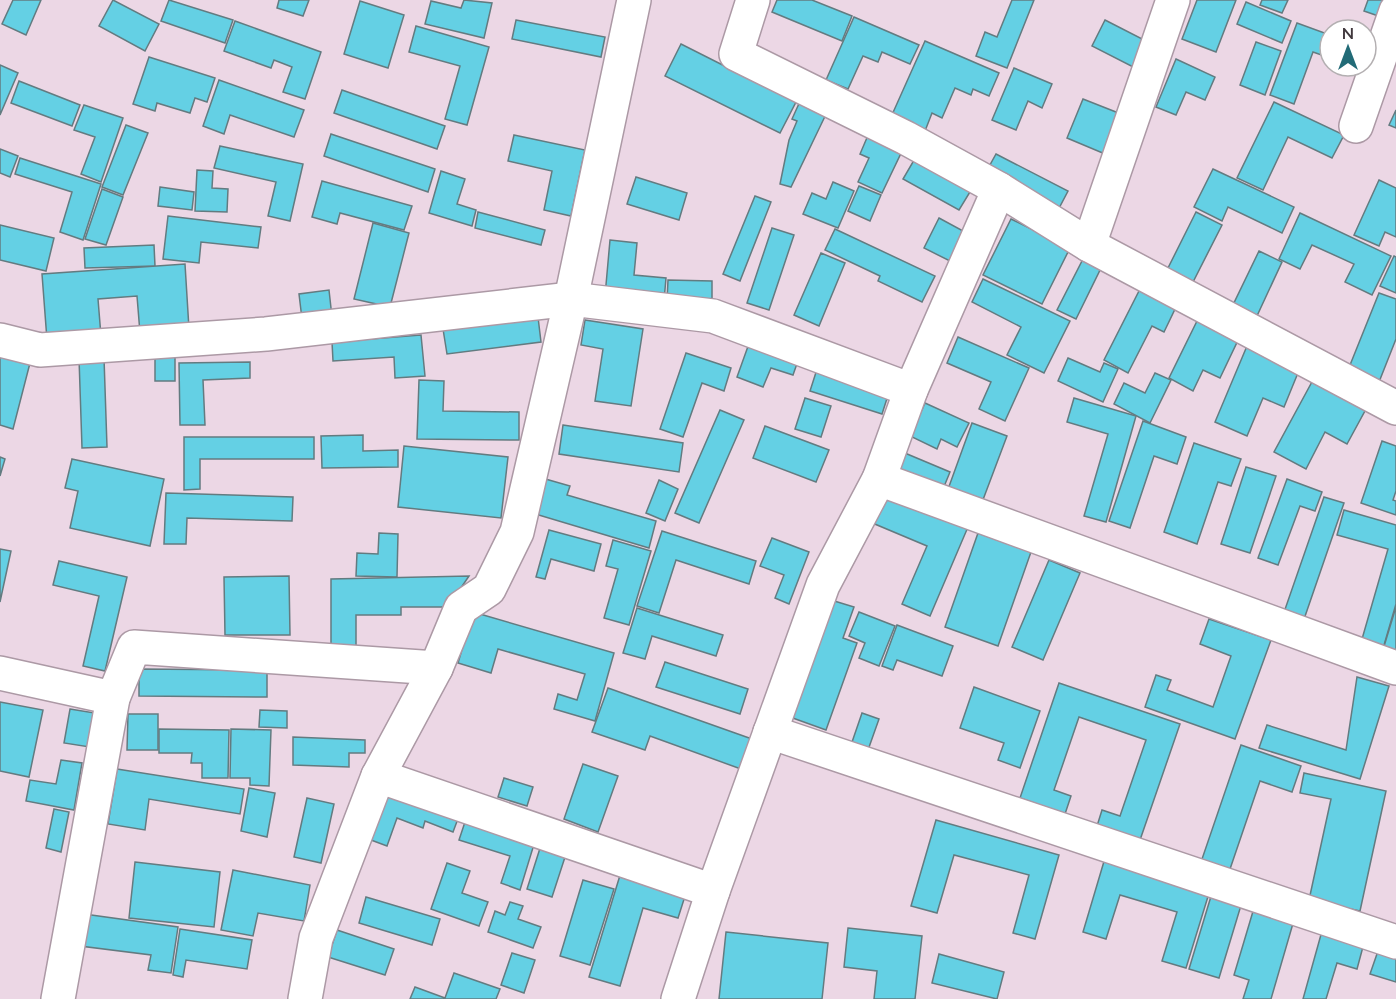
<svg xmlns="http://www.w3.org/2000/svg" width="1396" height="999" viewBox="0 0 1396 999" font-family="Lato,sans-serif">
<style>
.building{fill:#64d0e4;stroke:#637b80;stroke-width:1.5}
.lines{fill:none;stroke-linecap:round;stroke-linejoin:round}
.minor-casing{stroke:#ac99a5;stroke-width:36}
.minor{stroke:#fff;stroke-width:33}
</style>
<rect width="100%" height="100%" fill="#ecd7e5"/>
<g class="building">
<path d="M13 0H41L26 35 2 24Z"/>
<path d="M113 0 159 24 145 51 99 26Z"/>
<path d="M169 0 233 20 225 43 161 21Z"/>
<path d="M279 0H309L303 16 277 8Z"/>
<path d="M464 0 492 3 484 38 425 24 431 1 461 8Z"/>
<path d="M777 0H812L852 16 842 41 772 12Z"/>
<path d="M1012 0H1034L1007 68 976 56 985 32 997 37Z"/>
<path d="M1197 0H1236L1216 52 1182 39Z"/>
<path d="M1262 0H1288L1282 13 1260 5Z"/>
<path d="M1368 0H1393L1387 19 1364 11Z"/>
<path d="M360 1 404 15 388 68 344 54Z"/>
<path d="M1246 2 1291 21 1282 43 1237 24Z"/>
<path d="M854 17 919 45 910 64 882 52 878 62 863 56 848 89 826 80Z"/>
<path d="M516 20 605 37 601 57 512 39Z"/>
<path d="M1105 20 1154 45 1141 71 1092 46Z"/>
<path d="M235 21 321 52 305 99 283 92 292 67 274 60 271 68 224 51Z"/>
<path d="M1297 23 1330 35V58L1313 52 1294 104 1270 95Z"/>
<path d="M416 26 489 47 467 125 445 119 460 66 409 52Z"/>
<path d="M925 41 999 73 989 96 973 89 971 95 955 88 942 118 932 113 925 131 891 117Z"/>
<path d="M1256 42 1281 51 1265 95 1240 85Z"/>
<path d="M681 44 796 102 780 133 665 76Z"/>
<path d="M149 57 215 78 207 102 195 98 190 113 157 103 155 111 133 104Z"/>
<path d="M1176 59 1215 77 1205 100 1186 92 1176 115 1156 107Z"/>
<path d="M0 65 18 73 0 115Z"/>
<path d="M1014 68 1052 84 1042 108 1028 101 1016 130 992 120Z"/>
<path d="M219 80 304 110 294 137 230 115 224 134 203 126Z"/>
<path d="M19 81 80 105 72 126 11 103Z"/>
<path d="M342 90 445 126 437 149 334 113Z"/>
<path d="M802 97 829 108 791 187 780 184 789 140 797 121 792 119Z"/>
<path d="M1083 99 1121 114 1105 154 1067 138Z"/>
<path d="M1274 102 1344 135 1332 158 1288 137 1263 190 1237 178Z"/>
<path d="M84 105 123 118 101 182 81 174 95 137 74 130Z"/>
<path d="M1396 110V128L1389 125Z"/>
<path d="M126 125 148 133 123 195 102 187Z"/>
<path d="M869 133 903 149 882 193 858 182 869 158 860 154Z"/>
<path d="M331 134 435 169 428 192 324 156Z"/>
<path d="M514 135 585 150 571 216 544 210 552 171 508 161Z"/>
<path d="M220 146 303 164 290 221 268 216 276 182 214 168Z"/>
<path d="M0 149 18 156 10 177 0 173Z"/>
<path d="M996 154 1068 191 1057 212 985 174Z"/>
<path d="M917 155 973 187 959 210 903 179Z"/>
<path d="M20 158 101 184 83 240 60 232 72 192 15 174Z"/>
<path d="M1213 169 1294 207 1282 233 1228 207 1222 221 1194 207Z"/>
<path d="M197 170 213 171 212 188 228 189 227 212 195 211Z"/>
<path d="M441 171 465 179 457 204 476 210 472 226 429 213Z"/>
<path d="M636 177 687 193 679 220 627 204Z"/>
<path d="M1379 180 1396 188V237L1385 232 1379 246 1354 235Z"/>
<path d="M322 181 412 206 404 230 340 213 337 224 312 217Z"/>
<path d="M833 182 854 191 838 228 803 214 812 193 826 199Z"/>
<path d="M859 186 881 195 870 221 848 211Z"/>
<path d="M160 187 194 192 192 210 158 206Z"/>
<path d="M102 189 123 197 106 245 85 239Z"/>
<path d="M755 196 771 202 740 281 723 274Z"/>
<path d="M478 212 545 230 541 245 475 228Z"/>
<path d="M1196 212 1222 225 1191 286 1165 274Z"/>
<path d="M1300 213 1391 256 1372 295 1345 282 1354 264 1312 245 1300 269 1279 259Z"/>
<path d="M168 216 261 227 258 248 201 242 199 263 163 259Z"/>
<path d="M939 218 965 232 950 261 924 248Z"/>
<path d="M1011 219 1070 248 1042 304 983 275Z"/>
<path d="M373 223 409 233 390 307 354 299Z"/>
<path d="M0 225 54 238 46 271 0 260Z"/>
<path d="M772 228 794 235 769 310 747 303Z"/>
<path d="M835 229 935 276 922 302 878 281 880 276 825 250Z"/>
<path d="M610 240 637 243 634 275 666 278 664 301 605 296Z"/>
<path d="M154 245 155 266 85 268 84 248Z"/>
<path d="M1259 251 1282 262 1256 318 1232 307Z"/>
<path d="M821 253 845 263 819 326 794 315Z"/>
<path d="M1394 256 1396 257V293L1380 286Z"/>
<path d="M1083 259 1101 268 1076 319 1057 310Z"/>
<path d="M185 264 189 329 140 333 137 296 98 299 101 336 47 340 42 274Z"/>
<path d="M983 279 1070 321 1044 373 1007 355 1021 327 972 302Z"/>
<path d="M668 280 712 281V302L667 301Z"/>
<path d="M1140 289 1176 307 1164 332 1152 326 1128 373 1104 360Z"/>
<path d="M329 290 332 317 302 319 299 294Z"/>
<path d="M1379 293 1396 299V339L1379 382 1348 370Z"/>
<path d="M538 317 541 342 447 354 443 329Z"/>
<path d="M1199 317 1240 336 1220 378 1203 370 1193 391 1169 378Z"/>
<path d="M585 320 643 329 631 406 595 401 603 349 581 345Z"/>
<path d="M421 335 425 376 395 378 394 357 333 361 332 342Z"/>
<path d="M958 337 1029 368 1005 421 979 409 991 382 947 363Z"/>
<path d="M751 338 800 355 793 375 771 368 763 387 737 377Z"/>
<path d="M1247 346 1300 368 1284 407 1263 398 1247 436 1215 422Z"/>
<rect x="155" y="352" width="20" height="29"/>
<path d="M686 353 731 368 724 391 702 383 683 437 660 429Z"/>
<path d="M0 355 30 363 13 429 0 425Z"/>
<path d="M79 358H104L107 447 82 448Z"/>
<path d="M1068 358 1100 372 1104 363 1118 369 1103 402 1058 381Z"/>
<path d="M250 362V378L203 380 205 425H180L179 363Z"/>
<path d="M819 363 891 386 882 414 810 391Z"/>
<path d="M1155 373 1171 380 1150 423 1114 404 1124 383 1145 393Z"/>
<path d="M419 380 444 381 443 411 519 412V440L417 439Z"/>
<path d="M1313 380 1366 409 1347 444 1325 432 1306 469 1274 452Z"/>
<path d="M805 398 831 406 821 437 795 429Z"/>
<path d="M1074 398 1136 416 1106 522 1084 516 1108 434 1067 422Z"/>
<path d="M925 403 969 423 957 447 941 439 937 449 910 436Z"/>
<path d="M720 410 744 420 699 523 675 513Z"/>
<path d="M1143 421 1186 437 1177 464 1154 456 1130 528 1109 521Z"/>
<path d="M972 423 1007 436 981 505 947 492Z"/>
<path d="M563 425 683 443 679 472 559 454Z"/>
<path d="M765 426 829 450 816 482 753 458Z"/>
<path d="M363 435V451L398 450V467L322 468 321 436Z"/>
<path d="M184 437H314V459H200V489L184 490Z"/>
<path d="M1382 441 1396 446V491L1393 500 1396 501V515L1361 503Z"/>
<path d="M1194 443 1241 459 1231 486 1218 482 1197 544 1164 532Z"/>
<path d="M404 446 508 457 501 518 398 507Z"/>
<path d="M900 451 950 472 943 489 893 468Z"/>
<path d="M0 457 5 459 0 476Z"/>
<path d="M72 459 164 479 150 546 70 528 78 491 65 488Z"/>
<path d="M1246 467 1276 476 1250 553 1221 544Z"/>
<path d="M542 478 570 486 567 495 656 521 649 548 532 513Z"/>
<path d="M1287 479 1322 492 1315 511 1300 506 1278 565 1258 558Z"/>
<path d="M659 480 678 489 665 521 646 513Z"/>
<path d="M884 492 968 527 930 616 902 604 927 546 870 522Z"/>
<path d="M166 493 293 497 292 521 187 518 186 544H164Z"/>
<path d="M1324 497 1344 503 1302 625 1282 618Z"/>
<path d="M1344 510 1396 525V604L1382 652 1360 646 1388 549 1337 535Z"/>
<path d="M549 530 601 544 594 571 551 559 545 579 536 577Z"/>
<path d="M662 531 756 561 749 584 676 560 659 613 637 606Z"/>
<path d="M379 533 398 534 397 577 356 576 357 553 378 554Z"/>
<path d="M978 533 1031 552 998 646 945 627Z"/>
<path d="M772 538 809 552 789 604 775 598 784 575 760 566Z"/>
<path d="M613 540 651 551 629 625 604 618 618 569 606 566Z"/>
<path d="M0 549 11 551 0 602Z"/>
<path d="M1049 560 1080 573 1043 660 1012 647Z"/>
<path d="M59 561 127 577 105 671 83 666 99 596 53 585Z"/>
<path d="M289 576 290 635H225L224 577Z"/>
<path d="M469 576 448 607H401V615H356V650H331V579Z"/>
<path d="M831 600 854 607 843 638 857 643 826 730 790 717Z"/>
<path d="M1396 607V657L1382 653Z"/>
<path d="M637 608 723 635 716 656 652 636 645 659 623 653Z"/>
<path d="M473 612 614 653 595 721 554 709 558 694 577 700 585 674 498 649 491 673 458 663Z"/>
<path d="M859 612 895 626 879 666 859 658 865 643 849 636Z"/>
<path d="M1209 619 1271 640 1235 739 1145 707 1156 675 1171 680 1167 690 1213 707 1231 656 1200 644Z"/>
<path d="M897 625 953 646 942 676 897 660 893 670 882 666Z"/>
<path d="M665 662 748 689 740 714 656 687Z"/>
<path d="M139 669 267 670V697L139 696Z"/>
<path d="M1357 677 1389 686 1360 779 1259 748 1267 725 1346 750Z"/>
<path d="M1059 683 1180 724 1140 840 1097 826 1102 810 1120 816 1146 740 1079 717 1054 790 1071 796 1065 814 1020 798Z"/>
<path d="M974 687 1040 711 1020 768 998 760 1004 743 960 728Z"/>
<path d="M608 688 752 739 741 769 650 736 645 750 592 732Z"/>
<path d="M0 702 43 710 29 777 0 771Z"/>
<path d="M70 709 101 714 96 748 64 743Z"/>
<path d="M260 710 287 711V728L259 727Z"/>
<path d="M862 713 879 719 868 750 851 745Z"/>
<path d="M128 714H158V750H127Z"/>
<path d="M159 729 229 730 228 778H202V763H191L192 753H159Z"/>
<path d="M231 729 271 730 269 786 250 785V778H230Z"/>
<path d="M293 737 365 740V753H349V767L293 765Z"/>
<path d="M1241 745 1301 766 1292 792 1260 781 1229 872 1201 862Z"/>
<path d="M61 760 82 763 74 810 26 801 30 780 56 784Z"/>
<path d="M583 764 618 776 598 832 564 819Z"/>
<path d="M117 769 244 789 240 814 149 799 145 830 108 824Z"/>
<path d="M1304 773 1386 791 1360 911 1309 900 1331 799 1300 793Z"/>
<path d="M504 778 533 787 527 806 498 797Z"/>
<path d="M383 786 459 816 453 832 425 821 423 828 397 818 387 846 363 837Z"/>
<path d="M249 788 275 793 267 837 241 831Z"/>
<path d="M307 798 334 804 321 863 294 857Z"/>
<path d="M54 809 69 812 61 852 46 848Z"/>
<path d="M466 819 535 841 520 890 501 883 510 856 459 840Z"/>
<path d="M936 820 1059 855 1035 939 1013 933 1029 875 954 855 937 913 911 906Z"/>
<path d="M542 842 567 851 552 897 527 889Z"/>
<path d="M1105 858 1210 890 1186 968 1162 961 1177 912 1120 895 1106 939 1083 932Z"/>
<path d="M135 862 220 872 214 927 129 918Z"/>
<path d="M447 863 470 871 462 893 488 902 479 926 431 909Z"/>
<path d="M233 870 310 885 304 921 258 913 253 936 221 930Z"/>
<path d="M621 872 686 893 678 918 643 908 620 986 589 977Z"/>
<path d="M583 880 614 889 590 965 560 956Z"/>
<path d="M1212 893 1242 902 1219 978 1189 969Z"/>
<path d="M366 897 440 919 432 945 359 923Z"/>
<path d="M510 902 523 906 518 919 541 927 533 948 488 932 495 911 505 915Z"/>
<path d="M1254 908 1294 920 1271 999H1243L1249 980 1234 975Z"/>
<path d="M84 914 178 927 171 973 148 970 151 955 80 946Z"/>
<path d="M848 928 922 936 915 999H874L877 971 844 967Z"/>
<path d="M180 929 252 940 247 969 186 960 183 977 173 975Z"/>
<path d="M337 930 394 949 385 975 328 957Z"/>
<path d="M1322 931 1364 943 1357 969 1337 963 1326 999H1303Z"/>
<path d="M726 932 828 943 822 999H719Z"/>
<path d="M1378 951 1396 957V982L1370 974Z"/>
<path d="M512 953 535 960 524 993 501 985Z"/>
<path d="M939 954 1004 972 997 999 932 983Z"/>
<path d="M454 973 500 989 496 999H410L415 987 445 998Z"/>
</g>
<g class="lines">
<g class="minor-casing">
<g id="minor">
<path d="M753 0 736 54 906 138 999 189 1089 245 1396 408"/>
<path d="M1356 126 1396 11"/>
<path d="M1089 245 1173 0"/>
<path d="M0 340 40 350 266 334 571 299 713 316 911 390"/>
<path d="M879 479 1396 668"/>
<path d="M0 673 113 698"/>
<path d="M770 732 1396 942"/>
<path d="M378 776 713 891"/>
<path d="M58 999 113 698 134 647 436 668"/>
<path d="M305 999 316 938 378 776 436 668 461 608 489 589 517 532 571 299 634 0"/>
<path d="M678 999 713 891 823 585 879 479 911 390 999 189"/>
</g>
</g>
<use href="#minor" class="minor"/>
</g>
<g transform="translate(1348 48)"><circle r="28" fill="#ffffff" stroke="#b3afb1" stroke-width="1.5"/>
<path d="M0-4.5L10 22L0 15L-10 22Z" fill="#226b77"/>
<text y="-9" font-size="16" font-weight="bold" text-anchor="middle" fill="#40383d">N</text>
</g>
</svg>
